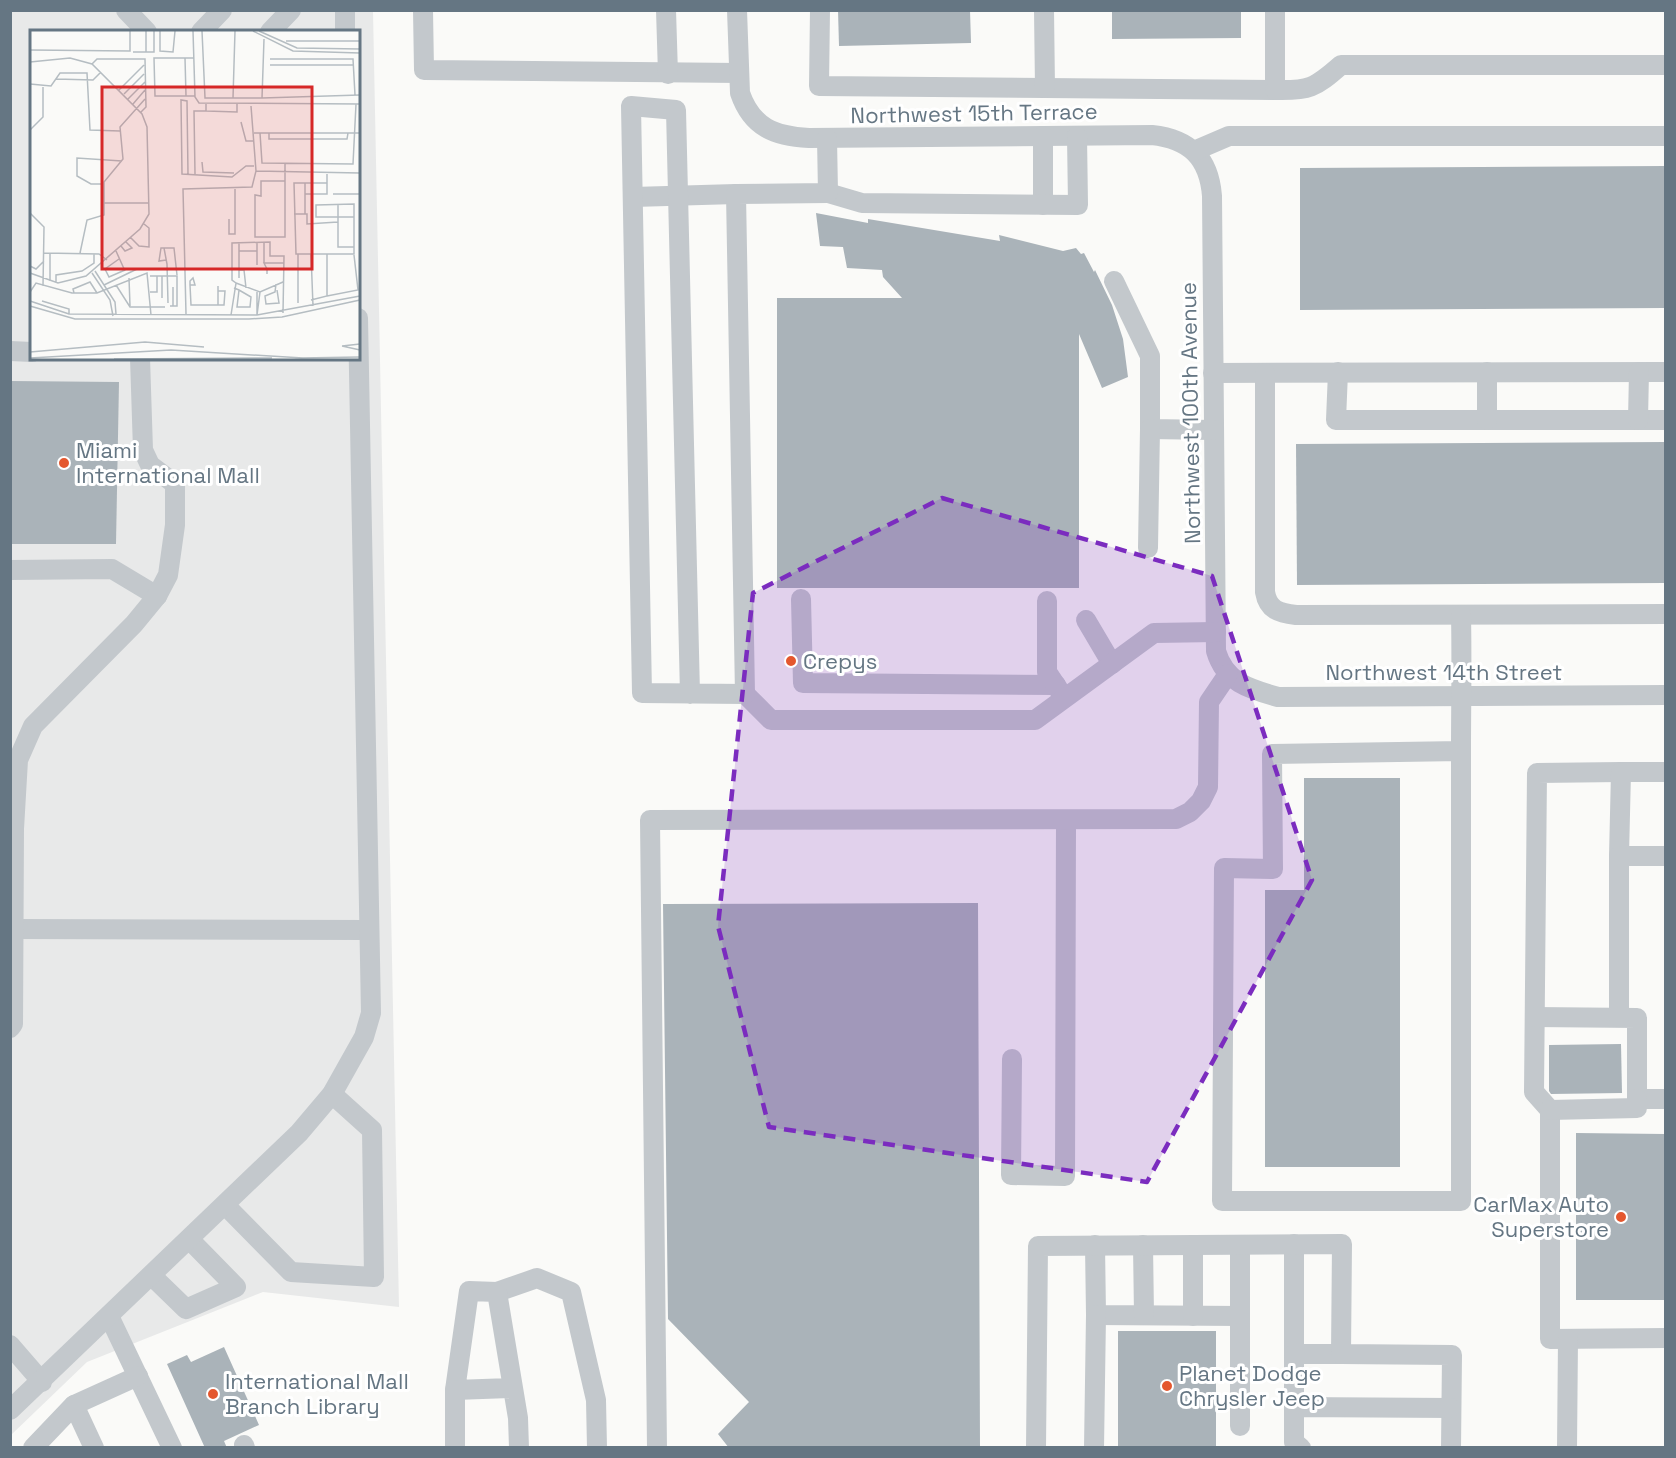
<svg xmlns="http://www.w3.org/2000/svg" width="1676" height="1458" viewBox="0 0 1676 1458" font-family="'Space Grotesk',sans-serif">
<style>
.built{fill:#e8e9e9;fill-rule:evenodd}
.building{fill:#aab3b9}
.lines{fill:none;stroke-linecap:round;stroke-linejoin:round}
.minor{stroke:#c3c8cc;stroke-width:20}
.marked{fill:#7b2cbf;fill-opacity:0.2;stroke:#7b2cbf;stroke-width:4.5;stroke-dasharray:12 8;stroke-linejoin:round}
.poi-dot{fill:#e4572e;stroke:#fff;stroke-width:2}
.labels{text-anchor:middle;stroke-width:6;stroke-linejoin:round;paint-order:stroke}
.street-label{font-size:22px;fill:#657683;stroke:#fff}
.poi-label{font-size:22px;fill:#657683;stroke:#fff;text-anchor:start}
.inset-road{fill:none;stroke:#b5bdc2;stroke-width:1.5}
.view{fill:#d62828;fill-opacity:0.15;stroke:#d62828;stroke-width:3}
.inset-edge{fill:none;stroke:#657683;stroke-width:3}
</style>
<rect width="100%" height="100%" fill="#fafaf8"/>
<path class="built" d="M11 11H373L399 1307 263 1292 87 1362 11 1435ZM32 32H358V358H32Z"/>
<g class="building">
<path d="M838 10H970L971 43 839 46Z"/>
<path d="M1112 10H1241V38L1112 39Z"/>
<path d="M1665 166V308L1300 310V168Z"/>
<path d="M816 213 868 223V219L1000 241 999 235 1063 251 1076 248 1081 254 1084 253 1094 272 1095 270 1112 305 1123 339 1128 377 1102 388 1079 334V588H777V298H902L883 277 882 270 847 268 843 247 820 246Z"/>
<path d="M10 381 119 382 116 544H10Z"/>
<path d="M1665 442V583L1297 585 1296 444Z"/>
<path d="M1304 778H1400V1167H1265V890H1304Z"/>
<path d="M978 903 980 1448H729L718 1434 749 1402 668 1319 663 904Z"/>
<path d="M1621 1044 1622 1093 1551 1094 1549 1091V1045Z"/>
<path d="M1576 1133 1665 1134V1300H1576Z"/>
<rect x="1118" y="1331" width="98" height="117"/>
<path d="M224 1347 259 1425 224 1441 227 1448H205L167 1364 187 1355 191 1362Z"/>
</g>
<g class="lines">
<g class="minor">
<path d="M126 10 147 32"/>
<path d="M345 10V32"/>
<path d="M423 10 424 70 739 73"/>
<path d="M666 10 668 74"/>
<path d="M737 10 740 93C752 128 775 136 809 138L1152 135C1189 139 1209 157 1212 196L1216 651C1225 682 1249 689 1278 697L1666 695"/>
<path d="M820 10 819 86 1275 90V10"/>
<path d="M1044 10 1045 88"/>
<path d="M201 32 222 10"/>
<path d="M270 32 291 10"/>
<path d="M1275 90C1309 91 1315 88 1341 65H1666"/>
<path d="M1043 136V205"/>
<path d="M1194 151 1229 136H1666"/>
<path d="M828 193 862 203 1078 205 1077 136"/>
<path d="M633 197 736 194"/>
<path d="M1114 281 1150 356V429L1214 430"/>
<path d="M10 351 32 352"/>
<path d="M1338 372 1336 420H1666"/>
<path d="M1213 373 1666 372"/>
<path d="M1265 373V592C1268 610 1279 613 1296 615L1666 614"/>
<path d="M1487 420V372"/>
<path d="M1638 420 1639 372"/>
<path d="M1148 548 1150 429"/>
<path d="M10 570 112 569 157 596"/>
<path d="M801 599 803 683 1056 685"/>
<path d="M1047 601V672L1061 693"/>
<path d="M1461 615C1462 660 1461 705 1461 751V1201H1222L1224 868 1273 869 1272 754 1461 751"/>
<path d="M1086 620 1112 664"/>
<path d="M690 694 676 110 631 106 642 693 745 694 771 720H1035L1154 633 1216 632"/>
<path d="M745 694 736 194 828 193 827 138"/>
<path d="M1621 772 1537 773 1534 1092 1550 1110V1339L1666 1338"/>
<path d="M1666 772H1621L1619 856H1666"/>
<path d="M14 929 369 930"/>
<path d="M1535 1017 1637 1018V1099H1666"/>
<path d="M1619 1017V856"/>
<path d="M10 1028 13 1024 14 829 18 760 33 726 134 624 157 596 168 575 175 525V484L150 465 143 450 140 358"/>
<path d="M1012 1059 1011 1175 1065 1176 1066 820"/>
<path d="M1550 1110 1637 1108V1099"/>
<path d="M225 1205 291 1272 374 1277 372 1130 332 1094"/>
<path d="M1294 1244V1407"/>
<path d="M1095 1245 1096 1315 1240 1316"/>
<path d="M1143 1245 1144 1315"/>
<path d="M1193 1245V1316"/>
<path d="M1240 1245V1426"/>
<path d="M152 1276 186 1309 236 1287 189 1239"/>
<path d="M497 1292 537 1278 571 1292 596 1400 597 1448"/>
<path d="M109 1316 172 1448"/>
<path d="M10 1345 42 1382"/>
<path d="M1294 1354H1341"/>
<path d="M513 1388 455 1390 469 1291 497 1292 518 1418 519 1448"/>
<path d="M74 1405 94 1448"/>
<path d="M10 1410 299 1133 332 1094 364 1037 371 1013 358 318"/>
<path d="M244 1445 245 1448"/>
<path d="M33 1448 74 1405 138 1376"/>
<path d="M455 1448V1390"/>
<path d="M657 1448 650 820 1176 819 1190 812 1201 801 1208 787 1209 702 1228 674"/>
<path d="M1036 1448 1038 1246 1342 1244 1341 1354 1452 1355 1451 1448"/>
<path d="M1094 1448 1096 1315"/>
<path d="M1301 1448 1294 1442V1407L1451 1408"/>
<path d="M1567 1448 1568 1339"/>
</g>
</g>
<path class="marked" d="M942 498 1212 576 1312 880 1147 1182 769 1127 718 926 753 593Z"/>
<g class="poi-dot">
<circle cx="64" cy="463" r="6"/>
<circle cx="791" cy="661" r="6"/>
<circle cx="1621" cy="1217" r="6"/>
<circle cx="1167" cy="1386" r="6"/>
<circle cx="213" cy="1394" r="6"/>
</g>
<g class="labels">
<g class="street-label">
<text transform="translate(974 113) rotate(-1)" y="8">Northwest 15th Terrace</text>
<text transform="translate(1190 413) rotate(-91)" y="8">Northwest 100th Avenue</text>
<text x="1444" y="680">Northwest 14th Street</text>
</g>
<g class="poi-label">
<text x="76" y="458">Miami<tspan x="76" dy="25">International Mall</tspan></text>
<text x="803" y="669">Crepys</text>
<text x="1609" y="1212" text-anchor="end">CarMax Auto<tspan x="1609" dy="25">Superstore</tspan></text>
<text x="1179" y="1381">Planet Dodge<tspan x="1179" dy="25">Chrysler Jeep</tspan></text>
<text x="225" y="1389">International Mall<tspan x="225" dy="25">Branch Library</tspan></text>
</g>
</g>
<g transform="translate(30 30)">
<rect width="330" height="330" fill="#fafaf8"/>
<path class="inset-road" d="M130 1V21L143 22 145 1M163 1 165 67 169 73 330 74M172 1 175 68H232L234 9M223 1 263 21 330 23M229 1 267 18 330 19M256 11H330M0 20 100 21V1M103 22H124V1M116 22V1M155 28 156 66M164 28H124L125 66H165M240 29H323L325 65M0 32 40 28 62 34 112 84 117 97 119 184 110 199 56 246 28 253 0 243M62 34 67 29H115L116 77 111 82M240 35H323M26 49 63 50 71 42M0 54 21 56 30 43H57L60 100 90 101M89 60 114 35M94 64 114 44M203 68 205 1M232 68 330 65M98 69 115 52M103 74 115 60M176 81 207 82V74M211 92 216 111H224M0 100 13 87V57M224 103H330M230 103 232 133 323 134 326 74M239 103V109H317L318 103M172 132 173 142 204 143M255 134V207H225V165L231 166V151H255M226 141 330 143M158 144 157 71 151 70 152 144 202 147 216 136H224M165 144 164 81H176V74M297 144V164H275V153H297M275 153H264L266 224H324V174L286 175V187H324M73 154H61L47 146V128L92 131M303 164H330M74 173H118M308 175V217H324M0 183 14 197 13 256M264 184H277V194L308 192M275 184V164M199 189V204H205V159M100 207 109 216 119 217V198L114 194M227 212V235M234 212V233M209 213V221H227M91 216 95 221 102 218 96 212M134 218H144L147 245M86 221 95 241M14 223 69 224 77 230M20 223V251M50 223 57 190 74 185V152L93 129 90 97 115 69M281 224 283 276M89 229 75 239 79 247 95 240M136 230 129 231 131 218H134L137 234 138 273M0 236 6 239 14 231M237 239 234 233H254M209 240H214L216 258M65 241 85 272 86 284M62 243 80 270 83 286M237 244V239H254M120 246H147V276H140M132 246V268M99 248 100 276M209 248V221M26 252V245L52 241 64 233V224M206 253 230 262 253 252M246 254 245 262 235 266 236 274 249 273 247 260M74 255 107 239M86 255 100 277H135M160 255H165L163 248 160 251V255L161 275H188V256M143 257V276M204 258 209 260 221 267 220 277H207L209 260M0 262 6 253 42 263H67L117 243 121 285M120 262H127V246M227 262V285M44 263 43 259 60 252 67 263M297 266 328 260 324 225M281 270 297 266V224M0 271 39 284 227 285 330 266M12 271 39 279V284M268 273V224M188 275H194L195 261H188M0 276 45 289H219L252 287 330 270M156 284 153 159 222 157 226 141 221 76M201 285 206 253 202 250V213L240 212V226H254L253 283M227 285 230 262M312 316 330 320M312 316 330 314M0 322 115 312 174 317M0 328 141 320 273 328M270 328 330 327M84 329 242 328"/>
<path class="view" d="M72 57H282V239H72Z"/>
<rect width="330" height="330" class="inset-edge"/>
</g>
<rect width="1676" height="1458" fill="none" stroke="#657683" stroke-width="24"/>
</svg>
